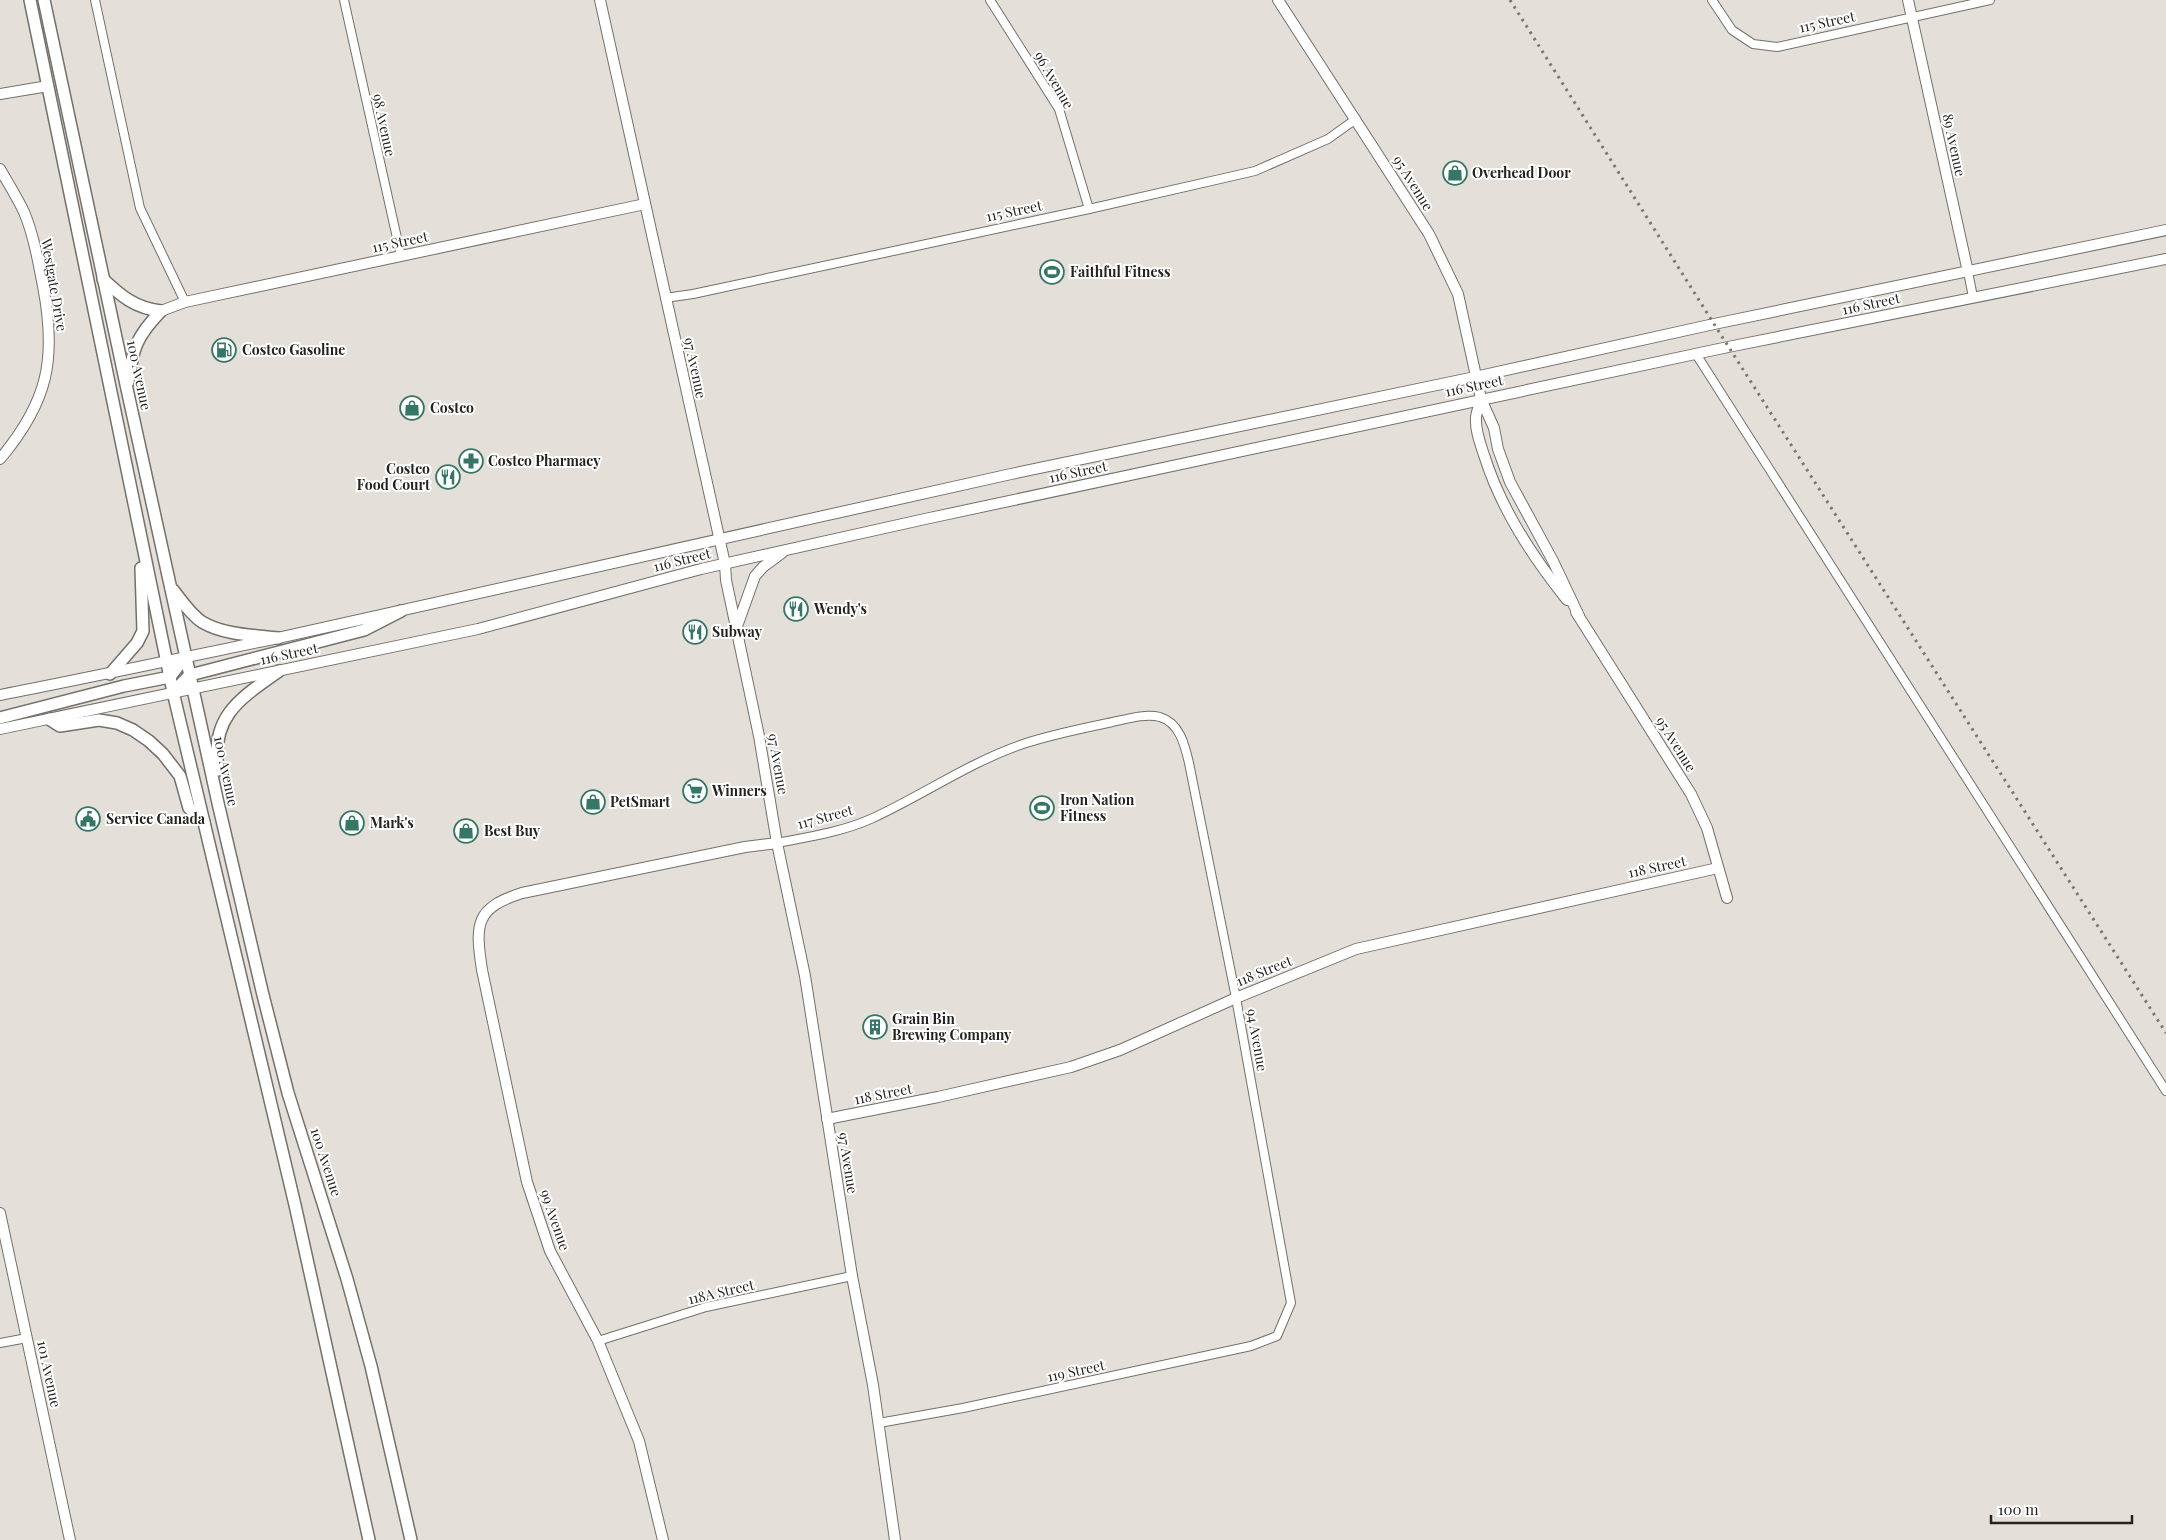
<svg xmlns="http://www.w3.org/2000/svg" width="2166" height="1540" viewBox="0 0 2166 1540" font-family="'Playfair Display',serif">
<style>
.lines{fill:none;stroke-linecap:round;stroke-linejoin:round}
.street-casing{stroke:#74706a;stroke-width:10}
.secondary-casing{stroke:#74706a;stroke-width:12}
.primary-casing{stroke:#74706a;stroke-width:14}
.street{stroke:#fff;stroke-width:8}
.secondary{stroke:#fff;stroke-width:10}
.primary{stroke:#fff;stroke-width:11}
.rail{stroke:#7a7772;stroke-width:3;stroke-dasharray:2.5 5;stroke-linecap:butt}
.labels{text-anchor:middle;stroke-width:4;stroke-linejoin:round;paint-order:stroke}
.street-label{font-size:14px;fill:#242320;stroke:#fff}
.poi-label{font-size:14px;font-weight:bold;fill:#242320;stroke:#fff;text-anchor:start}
</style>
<rect width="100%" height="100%" fill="#e4e0d9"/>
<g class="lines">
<g class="street-casing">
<g id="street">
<path d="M95 0 140 208 185 302"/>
<path d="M344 0 401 256"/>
<path d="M990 0 1059 109 1089 209"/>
<path d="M1712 0 1732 30 1753 44 1777 47 1990 0"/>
<path d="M1968 272 1973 297"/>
<path d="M665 298 693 294 1089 209 1255 171 1328 139 1356 119"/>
<path d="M1696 354 2166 1091"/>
<path d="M777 843C809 837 842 832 873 818 923 795 970 762 1023 744 1050 735 1079 729 1108 723 1124 720 1144 713 1160 717 1180 723 1185 746 1189 763L1236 998 1291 1303 1277 1336 1251 1346 963 1408 879 1423"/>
<path d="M598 1341 706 1307 852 1276"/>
<path d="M0 1343 27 1338"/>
</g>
</g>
<g class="secondary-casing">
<g id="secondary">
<path d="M600 0 725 564 726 580 759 736 777 843 805 976 852 1276 873 1385 895 1540"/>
<path d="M1278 0 1429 234 1458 294 1481 399 1494 428 1498 449 1510 482 1553 561 1579 616"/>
<path d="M1908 0 1968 272"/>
<path d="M0 94 48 86"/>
<path d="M0 169C8 183 17 197 24 212 34 236 38 261 43 286 57 359 48 402 0 459"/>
<path d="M161 311 185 302 645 204"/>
<path d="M1481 399C1479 405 1477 411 1476 417 1475 430 1480 443 1484 455 1501 509 1532 556 1567 600"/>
<path d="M1576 612 1691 794 1707 828 1727 898"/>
<path d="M736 629 755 576 763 567 782 553"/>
<path d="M0 695C93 677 185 657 278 638L1011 474 1475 377 1714 324 2166 230"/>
<path d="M0 729 478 629 701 569 925 519 1728 347 2166 259"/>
<path d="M827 1119 938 1097 1071 1067 1120 1050 1236 998 1356 949 1718 868"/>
<path d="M0 1213 70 1540"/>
<path d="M663 1540 639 1441 598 1341 550 1251 527 1182 482 970C475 924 475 908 522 893L745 847 777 843"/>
</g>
</g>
<g class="primary-casing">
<g id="primary">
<path d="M30 0 173 692 295 1205 369 1540"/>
<path d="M44 0 127 389 218 803 263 995 288 1093 347 1279 371 1366 411 1540"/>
<path d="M103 279C121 296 135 308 161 311"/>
<path d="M128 382C133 348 136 337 161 311"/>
<path d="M173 590C182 601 190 614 202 622 224 635 253 635 278 638"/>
<path d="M110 674 137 643 143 631 141 568"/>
<path d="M173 692 190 675 364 630 401 611"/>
<path d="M0 718 124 686 170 677 186 656"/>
<path d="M49 719 60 726 99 720 117 723 133 730 149 741 163 754 180 776 189 808 204 822"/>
<path d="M218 770C210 716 241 698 279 671"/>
</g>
</g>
<use href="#street" class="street"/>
<use href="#secondary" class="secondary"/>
<use href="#primary" class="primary"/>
<path class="rail" d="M1510 0 1714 324 2166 1033"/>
</g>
<defs>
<g id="shop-ring" transform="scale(1.25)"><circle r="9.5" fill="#fff" stroke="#367665" stroke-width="1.5"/><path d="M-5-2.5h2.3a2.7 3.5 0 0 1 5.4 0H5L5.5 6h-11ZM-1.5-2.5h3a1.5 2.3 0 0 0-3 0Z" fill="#367665"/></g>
<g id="stadium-ring" transform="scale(1.25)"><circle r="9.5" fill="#fff" stroke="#367665" stroke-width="1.5"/><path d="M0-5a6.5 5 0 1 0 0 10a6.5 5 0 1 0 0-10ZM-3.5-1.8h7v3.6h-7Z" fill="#367665"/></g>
<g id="fuel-ring" transform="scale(1.25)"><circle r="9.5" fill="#fff" stroke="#367665" stroke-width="1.5"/><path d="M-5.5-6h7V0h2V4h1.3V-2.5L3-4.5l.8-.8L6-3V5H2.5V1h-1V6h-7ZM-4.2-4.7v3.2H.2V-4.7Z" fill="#367665"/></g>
<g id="pharmacy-ring" transform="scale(1.25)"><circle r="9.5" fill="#fff" stroke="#367665" stroke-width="1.5"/><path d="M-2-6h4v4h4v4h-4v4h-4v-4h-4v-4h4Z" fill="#367665"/></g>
<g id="restaurant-ring" transform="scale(1.25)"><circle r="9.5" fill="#fff" stroke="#367665" stroke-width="1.5"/><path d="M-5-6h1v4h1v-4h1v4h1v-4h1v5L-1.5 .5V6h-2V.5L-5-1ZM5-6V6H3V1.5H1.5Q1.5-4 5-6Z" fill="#367665"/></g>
<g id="supermarket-ring" transform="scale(1.25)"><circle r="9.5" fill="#fff" stroke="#367665" stroke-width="1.5"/><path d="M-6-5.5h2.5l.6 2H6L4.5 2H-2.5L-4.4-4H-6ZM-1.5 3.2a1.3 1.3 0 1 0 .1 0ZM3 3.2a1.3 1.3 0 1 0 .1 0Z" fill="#367665"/></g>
<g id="civic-ring" transform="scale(1.25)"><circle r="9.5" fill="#fff" stroke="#367665" stroke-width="1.5"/><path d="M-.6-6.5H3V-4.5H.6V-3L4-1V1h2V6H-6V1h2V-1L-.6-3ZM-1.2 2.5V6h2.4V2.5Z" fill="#367665"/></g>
<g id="building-ring" transform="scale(1.25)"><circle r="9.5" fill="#fff" stroke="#367665" stroke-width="1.5"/><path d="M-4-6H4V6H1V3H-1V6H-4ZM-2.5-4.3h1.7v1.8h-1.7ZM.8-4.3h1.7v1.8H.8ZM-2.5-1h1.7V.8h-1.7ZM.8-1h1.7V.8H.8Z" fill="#367665"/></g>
</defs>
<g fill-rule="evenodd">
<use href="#shop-ring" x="1455" y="173"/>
<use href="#stadium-ring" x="1052" y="272"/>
<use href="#fuel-ring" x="224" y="350"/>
<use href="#shop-ring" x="412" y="408"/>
<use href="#pharmacy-ring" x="471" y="461"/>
<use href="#restaurant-ring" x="448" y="477"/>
<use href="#restaurant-ring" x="796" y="609"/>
<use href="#restaurant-ring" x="695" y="632"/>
<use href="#supermarket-ring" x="695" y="791"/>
<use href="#shop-ring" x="593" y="802"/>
<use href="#stadium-ring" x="1042" y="808"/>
<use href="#civic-ring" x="88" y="819"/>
<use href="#shop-ring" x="352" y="823"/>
<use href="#shop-ring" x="466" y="831"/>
<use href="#building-ring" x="875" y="1027"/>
</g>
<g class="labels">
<g class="street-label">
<text transform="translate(1827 22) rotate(-12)" y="5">115 Street</text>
<text transform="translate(1054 80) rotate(60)" y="5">96 Avenue</text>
<text transform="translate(384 125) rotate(78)" y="5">98 Avenue</text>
<text transform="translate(1954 145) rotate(78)" y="5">89 Avenue</text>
<text transform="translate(1413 183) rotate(58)" y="5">95 Avenue</text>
<text transform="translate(1014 211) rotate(-12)" y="5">115 Street</text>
<text transform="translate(400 242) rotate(-12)" y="5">115 Street</text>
<text transform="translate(54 285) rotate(80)" y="5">Westgate Drive</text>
<text transform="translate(1871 304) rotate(-12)" y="5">116 Street</text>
<text transform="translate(695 368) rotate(78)" y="5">97 Avenue</text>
<text transform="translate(139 375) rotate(78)" y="5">100 Avenue</text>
<text transform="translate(1474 386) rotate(-12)" y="5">116 Street</text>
<text transform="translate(1078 472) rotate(-12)" y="5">116 Street</text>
<text transform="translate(682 560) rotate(-14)" y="5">116 Street</text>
<text transform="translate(289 654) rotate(-12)" y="5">116 Street</text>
<text transform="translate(1676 744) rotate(58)" y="5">95 Avenue</text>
<text transform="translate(778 764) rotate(80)" y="5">97 Avenue</text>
<text transform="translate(226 771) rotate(78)" y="5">100 Avenue</text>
<text transform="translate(825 817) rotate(-15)" y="5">117 Street</text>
<text transform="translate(1657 867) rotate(-12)" y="5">118 Street</text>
<text transform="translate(1264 971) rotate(-22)" y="5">118 Street</text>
<text transform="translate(1257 1040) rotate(80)" y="5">94 Avenue</text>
<text transform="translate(883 1094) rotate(-11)" y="5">118 Street</text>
<text transform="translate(326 1162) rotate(72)" y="5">100 Avenue</text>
<text transform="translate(848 1163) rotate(81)" y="5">97 Avenue</text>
<text transform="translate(555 1220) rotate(71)" y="5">99 Avenue</text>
<text transform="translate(721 1292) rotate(-13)" y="5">118A Street</text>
<text transform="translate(1076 1371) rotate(-12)" y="5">119 Street</text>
<text transform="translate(49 1374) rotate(78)" y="5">101 Avenue</text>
</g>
<g class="poi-label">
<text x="1472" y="178">Overhead Door</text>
<text x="1070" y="277">Faithful Fitness</text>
<text x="242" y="355">Costco Gasoline</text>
<text x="430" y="413">Costco</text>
<text x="488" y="466">Costco Pharmacy</text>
<text x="430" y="474" text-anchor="end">Costco<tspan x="430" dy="16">Food Court</tspan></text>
<text x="814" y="614">Wendy's</text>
<text x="712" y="637">Subway</text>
<text x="712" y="796">Winners</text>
<text x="1060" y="805">Iron Nation<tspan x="1060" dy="16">Fitness</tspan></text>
<text x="610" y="807">PetSmart</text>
<text x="106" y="824">Service Canada</text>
<text x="370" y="828">Mark's</text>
<text x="484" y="836">Best Buy</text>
<text x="892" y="1024">Grain Bin<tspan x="892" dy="16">Brewing Company</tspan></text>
</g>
</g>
<path d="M1991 1515v8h141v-8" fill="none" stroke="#242320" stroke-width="2.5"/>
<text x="1998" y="1515" font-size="15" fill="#242320" stroke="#ffffff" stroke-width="4" paint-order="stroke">100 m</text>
</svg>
